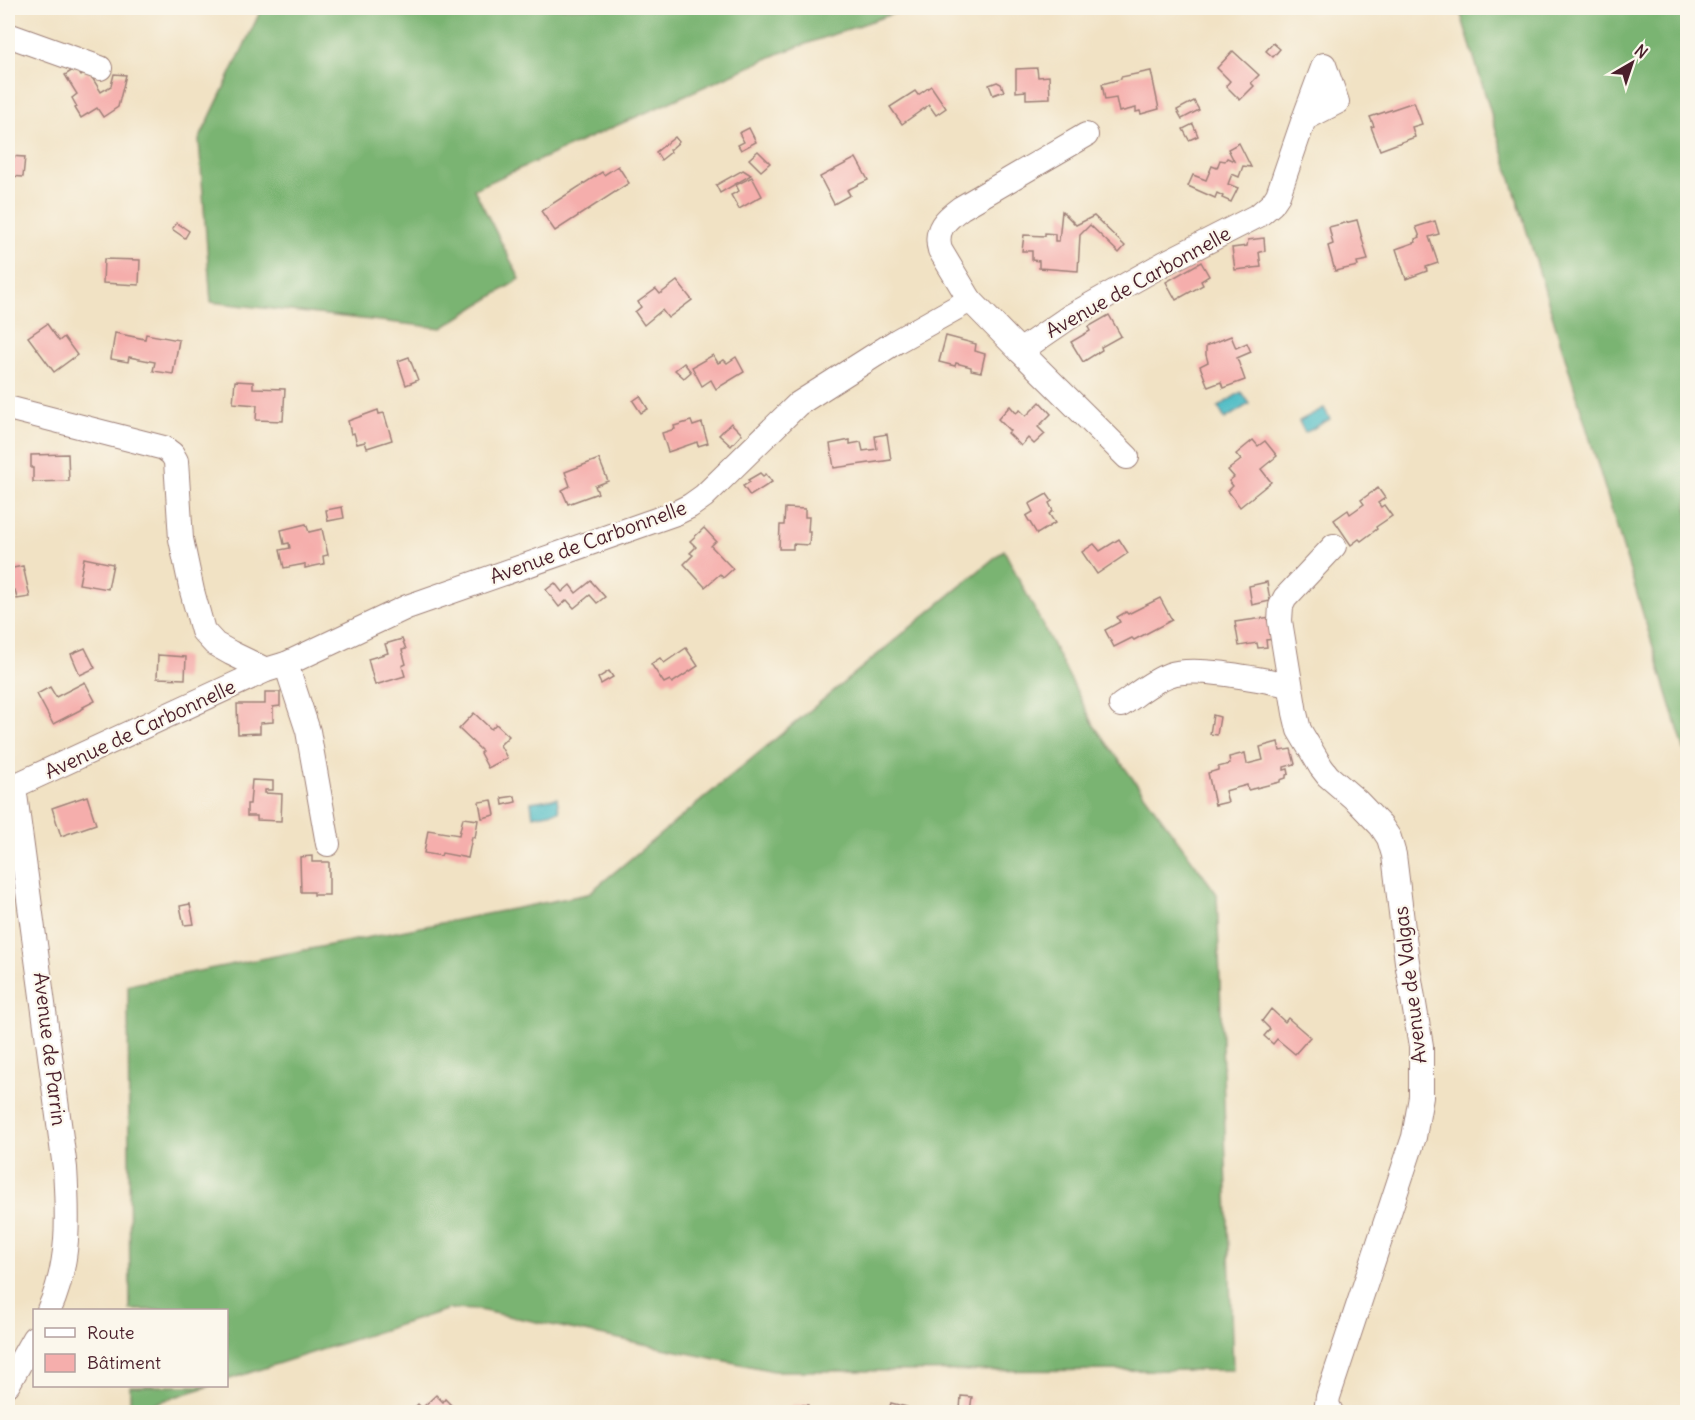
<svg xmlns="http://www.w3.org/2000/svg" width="1695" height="1420" viewBox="0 0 1695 1420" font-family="Delius,sans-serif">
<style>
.forest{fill:#7ab472;stroke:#626a4e;stroke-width:1.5}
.water{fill:#4ebcc5;stroke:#4c6e78;stroke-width:1.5}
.building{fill:#f5aeac}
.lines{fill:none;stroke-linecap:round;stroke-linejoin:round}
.minor-casing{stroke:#9e8078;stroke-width:26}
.minor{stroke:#fff;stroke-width:24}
.labels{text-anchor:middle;stroke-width:4.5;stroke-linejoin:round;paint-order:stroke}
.street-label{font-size:20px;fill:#4a1f2b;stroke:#fbf7ec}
</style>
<rect width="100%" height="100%" fill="#fbf7ec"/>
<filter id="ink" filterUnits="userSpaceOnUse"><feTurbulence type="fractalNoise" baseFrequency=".0167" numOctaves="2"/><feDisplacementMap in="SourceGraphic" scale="12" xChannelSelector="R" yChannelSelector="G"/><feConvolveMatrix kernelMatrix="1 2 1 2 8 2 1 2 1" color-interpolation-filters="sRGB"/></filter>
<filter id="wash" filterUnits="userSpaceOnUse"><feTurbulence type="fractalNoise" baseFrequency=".008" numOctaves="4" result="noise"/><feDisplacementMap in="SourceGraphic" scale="24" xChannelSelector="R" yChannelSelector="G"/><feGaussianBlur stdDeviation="1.35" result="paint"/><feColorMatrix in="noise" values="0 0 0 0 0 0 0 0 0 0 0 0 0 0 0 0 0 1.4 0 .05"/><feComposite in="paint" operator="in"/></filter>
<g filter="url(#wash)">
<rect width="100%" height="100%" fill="#f1e2c4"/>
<g class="forest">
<path d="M262 8H909L780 53 474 189 520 279 442 328 211 302 199 140Z"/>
<path d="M1459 8H1687L1688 750 1685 752Z"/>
<path d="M1004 550 1095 727 1217 894 1233 1370 774 1371 479 1310 449 1309 227 1380 226 1310H130L128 985 588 894Z"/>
<path d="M130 1386H210L130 1411Z"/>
</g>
<g class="water">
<path d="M1241 392 1249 404 1225 419 1218 407Z"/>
<path d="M1324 408 1330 419 1305 433 1299 421Z"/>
<path d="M557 798 559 811 533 816 531 802Z"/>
</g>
<g id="blocks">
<g class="building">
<path d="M1273 43 1280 49 1273 57 1266 51Z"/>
<path d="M1233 51 1259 75 1251 83 1254 86 1240 100 1226 86 1230 81 1217 68Z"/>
<path d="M76 68 81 76 88 71 101 92 111 86 114 74 126 75 118 107 103 117 97 108 81 118 75 108 77 107 72 98 77 94 65 75Z"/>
<path d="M1037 68 1038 77 1049 76 1050 98 1026 99V91L1016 92V69Z"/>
<path d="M1151 71 1159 109 1141 114 1140 111 1136 112V108L1119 112 1116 98 1105 100 1102 84 1121 79V77Z"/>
<path d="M997 82 1001 84 1004 91 993 95 989 85Z"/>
<path d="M931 86 946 108 936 115 929 105 902 124 890 107 915 91 918 95Z"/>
<path d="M1194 101 1199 110 1182 119 1177 110Z"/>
<path d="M1414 102 1422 124 1412 127 1415 137 1380 150 1371 127 1374 126 1370 117Z"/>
<path d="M1193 124 1198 136 1189 140 1183 129Z"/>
<path d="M749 128 756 142 741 150 738 145 744 142 739 133Z"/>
<path d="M675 137 679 142 670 150 671 152 661 160 656 152Z"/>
<path d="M1239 143 1251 167 1243 166 1239 177 1232 174 1228 184 1238 188 1231 202 1222 198 1223 196 1217 193 1215 198 1188 186 1193 175 1206 180 1212 166 1217 168 1220 160 1225 161 1227 158 1234 161 1228 149Z"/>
<path d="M758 151 770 163 761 171 749 159Z"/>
<path d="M8 156 25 157 23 177 11 176 12 172H8Z"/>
<path d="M856 158 868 180 847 190 850 195 834 204 820 177Z"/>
<path d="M618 166 629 183 555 231 541 211 602 172 604 175Z"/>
<path d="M743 170 751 175 720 193 716 185Z"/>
<path d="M752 177 762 196 739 209 731 195 739 191 736 185Z"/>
<path d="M1062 211 1076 225 1094 216 1125 246 1119 253 1090 225 1080 235 1078 271 1039 268V261L1032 260V251H1022L1024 235 1045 236V233L1055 234V241H1059Z"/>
<path d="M1357 220 1368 260 1357 262 1358 266 1335 271 1328 246 1333 244 1329 227Z"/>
<path d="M1435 221 1439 234 1429 237 1438 263 1426 267 1427 271 1406 279 1396 249 1416 242 1415 239 1420 237 1416 227Z"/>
<path d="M177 223 189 231 185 238 172 229Z"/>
<path d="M1264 238 1265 251 1259 252 1261 267 1235 270 1232 248 1247 246 1248 240Z"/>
<path d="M104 259 140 260 139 285 103 283Z"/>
<path d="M1201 262 1209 276 1201 281 1203 285 1176 300 1166 282Z"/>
<path d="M677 281 692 300 668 318 662 310 644 325 635 312 641 307 638 302 656 289 660 294Z"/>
<path d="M1109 315 1121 336 1101 347 1102 350 1083 362 1071 342 1090 331 1088 327Z"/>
<path d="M47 324 59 341 64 337 77 355 54 372 28 337Z"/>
<path d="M115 333 145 339 146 334 179 340 173 374 153 371 155 362 129 357 128 362 111 359Z"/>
<path d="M946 336 976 344 975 351 985 354 981 372 971 370V367L956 363 955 366 939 362Z"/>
<path d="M1231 336 1236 348 1247 343 1251 352 1237 358 1245 380 1223 388 1221 382 1208 387 1200 366 1208 362 1206 355V346Z"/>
<path d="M713 355 718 363 724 360 727 363 736 357 744 372 716 389 711 380 702 386 692 367Z"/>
<path d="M409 357 418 380 406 385 398 361Z"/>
<path d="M684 363 691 372 684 378 675 370Z"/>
<path d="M235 381 253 382V388L285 389 283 421 256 420 257 405 233 403Z"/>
<path d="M640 396 648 409 641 413 633 401Z"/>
<path d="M1040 402 1051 414 1038 427 1045 434 1034 444 1028 438 1021 446 1008 433 1010 431 998 419 1010 406 1016 413 1020 410 1026 416Z"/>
<path d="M378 410 379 414 384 413 392 440 367 448 365 442 357 444 354 433 351 434 348 421Z"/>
<path d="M691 421 693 426 702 423 708 443 698 446 697 442 668 452 662 433 675 429 674 426Z"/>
<path d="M731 423 742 434 731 446 719 435Z"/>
<path d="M887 434 891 460 834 468 830 444 850 440V444L861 442 863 451 877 449 875 436Z"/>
<path d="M1253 440 1258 446 1265 441 1277 456 1261 469 1271 482 1240 507 1228 491 1233 486 1229 481 1234 477 1228 470 1241 460 1236 454Z"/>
<path d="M68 454 69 481 33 482V468H31V455Z"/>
<path d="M599 459 608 481 595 486 598 493 568 504 562 490 570 486 565 472Z"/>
<path d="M760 473 763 476 766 474 772 482 750 496 743 486 750 482 748 480Z"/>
<path d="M1378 488 1385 498 1378 503 1381 507 1384 505 1392 516 1376 527 1377 529 1361 541 1359 539 1351 545 1334 520 1348 510 1350 514 1364 504 1361 500Z"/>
<path d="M1047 494 1052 501 1049 503 1053 511 1049 514 1055 523 1037 534 1026 516 1033 512 1029 504Z"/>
<path d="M342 507 344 518 328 521 326 510Z"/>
<path d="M785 508 805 509V517H809L808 532H810L809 545 793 544V549H779L780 525H784Z"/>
<path d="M306 524 309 532 322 529 328 555 323 556 324 564 305 568V564L284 568 280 550 290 548 289 543 284 544 281 530Z"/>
<path d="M704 528 716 541 711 546 733 569 723 578 720 574 705 587 684 564 693 555 690 553 696 547 690 541Z"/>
<path d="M1119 539 1128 553 1097 574 1082 552 1094 544 1100 551Z"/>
<path d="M84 558 113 564 108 589 79 584Z"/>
<path d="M23 566 30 597 17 599 15 590 8 592V569Z"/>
<path d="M591 581 605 597 597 603 590 595 574 608 567 600 559 607 546 590 555 583 562 592 570 585 576 593Z"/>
<path d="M1267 582 1270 601 1252 605 1249 586Z"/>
<path d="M1160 598 1172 620 1134 640 1132 638 1114 647 1105 630 1120 622 1117 617 1126 612 1128 614Z"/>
<path d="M1271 617 1274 639 1266 640 1267 647 1258 648 1257 643 1239 646 1235 622Z"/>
<path d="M402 639 406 649 402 650 406 664 402 666 405 676 375 685 368 659 388 653 385 644Z"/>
<path d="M85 648 95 668 80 675 71 654Z"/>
<path d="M686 648 698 666 672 683 670 680 664 683 651 664 660 658 664 663Z"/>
<path d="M158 655 186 657 185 679 157 678Z"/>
<path d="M609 671 613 677 601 684 598 678Z"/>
<path d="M85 682 95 701 83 707 84 708 53 724 37 694 50 687 56 697Z"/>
<path d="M265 692H280V706L273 707V722L260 723V733L238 734 237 704H265Z"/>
<path d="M474 713 491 729 496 724 509 736 500 745 507 758 488 768 480 753 482 751 459 729Z"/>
<path d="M1213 715 1220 717 1217 735 1210 734Z"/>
<path d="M1278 742 1280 751 1291 749 1295 764 1284 767V770L1288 769 1289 774 1286 775V778L1280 780V782L1248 790 1247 785 1225 791 1228 802 1215 805 1208 773 1218 770V767L1230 764 1229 757 1245 753 1247 764 1263 760 1260 747Z"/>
<path d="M252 780 273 781V790H265V793L282 794 281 821 257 820V816H247V804H250Z"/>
<path d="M87 796 96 824 61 836 52 808Z"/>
<path d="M515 796 516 802 503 805 502 798Z"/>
<path d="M492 800 495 815 482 818 479 802Z"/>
<path d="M463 818 478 820 475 838 472 837 468 858 442 853 441 856 424 853 428 830 459 835Z"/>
<path d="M312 856V862H329V895H314V892H301L300 857Z"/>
<path d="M190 904 194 924 184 925 180 906Z"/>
<path d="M1271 1009 1285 1022 1288 1018 1310 1037 1295 1054 1277 1039 1273 1044 1264 1036 1270 1029 1262 1021Z"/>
<path d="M436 1395 443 1402 445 1399 453 1407 447 1412H410L418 1404 422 1408Z"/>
<path d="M961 1396 972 1397 970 1411 960 1410Z"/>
<path d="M891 1403 907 1407 906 1412H888Z"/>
<path d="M792 1405H808V1412H791Z"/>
</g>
</g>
</g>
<g filter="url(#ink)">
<use href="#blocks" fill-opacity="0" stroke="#9e8078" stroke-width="1.5"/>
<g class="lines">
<g class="minor-casing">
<g id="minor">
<path d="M8 35 100 68"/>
<path d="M970 300 940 250C934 229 946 219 961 208L1086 135"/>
<path d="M1020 351 1127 457"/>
<path d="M8 408 164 448 172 454 176 461 181 539 192 591 203 631 215 644 231 653 266 670"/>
<path d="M286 664 308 731 328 844"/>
<path d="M1121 705C1136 695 1152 681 1169 675 1195 665 1261 680 1290 685"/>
<path d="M14 787 65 1168C68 1217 70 1264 49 1310"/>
<path d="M8 789 266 670 286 664 407 607 676 513 690 506 704 496 798 404 897 341 970 300 1020 351 1071 316 1165 263 1259 215 1272 204 1278 195 1304 119 1337 102 1324 65 1304 119"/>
<path d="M8 1384 34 1338"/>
<path d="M1331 1412 1327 1404 1328 1397 1414 1137 1421 1097V1046L1407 962 1394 855 1389 838 1381 826 1357 801 1328 776 1321 767 1299 730 1295 713 1280 621 1281 606 1285 598 1334 546"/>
</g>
</g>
<use href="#minor" class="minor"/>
</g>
</g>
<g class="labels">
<g class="street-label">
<text transform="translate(1138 282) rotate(-29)" y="7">Avenue de Carbonnelle</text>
<text transform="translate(588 542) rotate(-20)" y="7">Avenue de Carbonnelle</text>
<text transform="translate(140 729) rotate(-25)" y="7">Avenue de Carbonnelle</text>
<text transform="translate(1410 985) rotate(-97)" y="7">Avenue de Valgas</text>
<text transform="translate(50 1049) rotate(83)" y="7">Avenue de Parrin</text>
</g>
</g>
<rect width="1695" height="1420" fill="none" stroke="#fbf7ec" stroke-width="30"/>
<rect x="33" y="1309" width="195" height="78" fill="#fbf7ec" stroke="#b4a19f" stroke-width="1.5"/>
<rect x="45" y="1328" width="30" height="9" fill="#ffffff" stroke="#b4a19f" stroke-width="1.5"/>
<text x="87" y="1339" font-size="18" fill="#4a1f2b">Route</text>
<rect x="45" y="1354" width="30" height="18" fill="#f5aeac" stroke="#b4a19f" stroke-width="1.5"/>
<text x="87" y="1369" font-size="18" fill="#4a1f2b">Bâtiment</text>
<g transform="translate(1632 63) rotate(39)" stroke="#fbf7ec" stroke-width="4.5" paint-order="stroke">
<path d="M0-4.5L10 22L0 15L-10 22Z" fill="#4a1f2b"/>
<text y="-9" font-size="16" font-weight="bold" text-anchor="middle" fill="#4a1f2b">N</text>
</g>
</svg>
